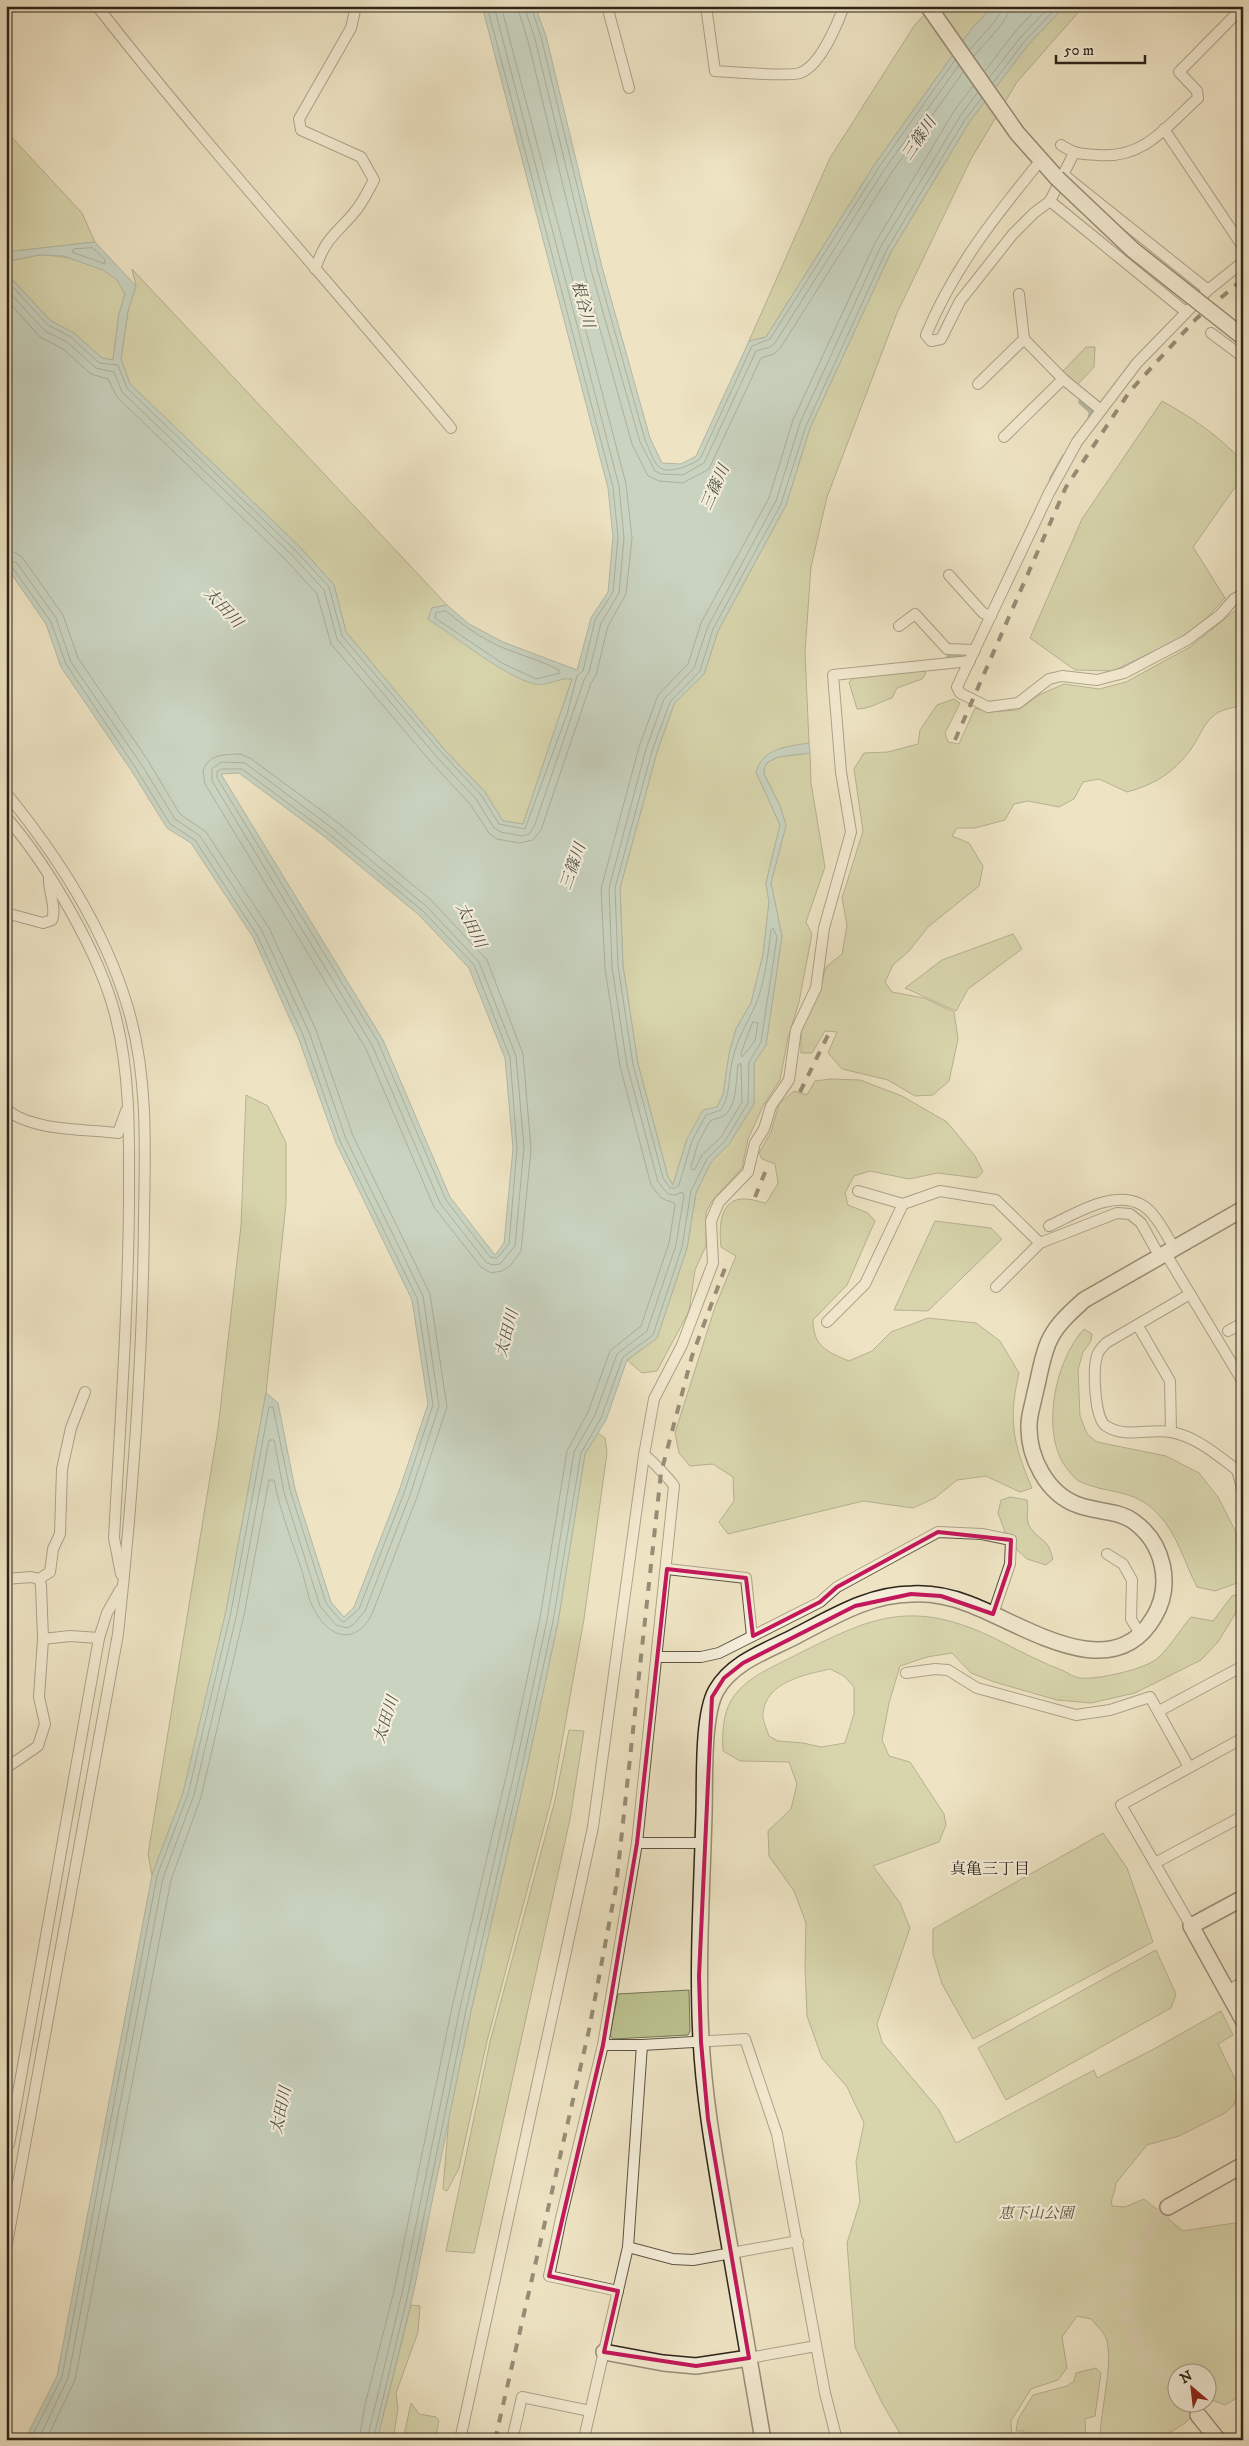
<svg xmlns="http://www.w3.org/2000/svg" width="1249" height="2446" viewBox="0 0 1249 2446" font-family="'IM FELL DW Pica','Noto Serif JP',serif">
<style>
.green{fill:#bcc391;stroke:#747455;fill-rule:evenodd}
.water{fill:#9bbeba;stroke:#6f807a;fill-rule:evenodd}
.lines{fill:none;stroke-linecap:round;stroke-linejoin:round}
.shore{stroke:#64716a;stroke-width:1}
.stream{stroke:#6f807a;stroke-width:4}
.secondary-tunnel{stroke:#c7bea2;stroke-width:15;stroke-dasharray:15 8;stroke-linecap:butt}
.street-casing{stroke:#5d5444;stroke-width:12}
.secondary-casing{stroke:#2d2419;stroke-width:18}
.street{stroke:#f4edd9;stroke-width:10}
.secondary{stroke:#f4edd9;stroke-width:15}
.rail{stroke:#2d2419;stroke-width:4;stroke-dasharray:9 9;stroke-linecap:butt}
.secondary-bridge-casing{stroke:#2d2419;stroke-width:18;stroke-linecap:butt}
.secondary-bridge{stroke:#f4edd9;stroke-width:15}
.marked{fill:none;stroke:#c2185b;stroke-width:4;stroke-linejoin:round}
.labels{text-anchor:middle;stroke-width:4.5;stroke-linejoin:round;paint-order:stroke}
.park-label{font-size:15px;font-style:italic;fill:#58543d;stroke:#f4edd9}
.water-label{font-size:16px;font-style:italic;fill:#4e5249;stroke:#f4edd9}
.neighbourhood-label{font-size:16px;fill:#2d2419;stroke:#f4edd9}
</style>
<rect width="100%" height="100%" fill="#eee4c4"/>
<filter id="stains"><feTurbulence type="fractalNoise" baseFrequency=".004" numOctaves="4"/><feColorMatrix values="0 0 0 0 .2 0 0 0 0 .09 0 0 0 0 .02 0 0 0 .5 -.17"/></filter>
<radialGradient id="worn" r=".72"><stop offset=".6" stop-color="#630" stop-opacity="0"/><stop offset="1" stop-color="#630" stop-opacity=".3"/></radialGradient>
<g class="green">
<path d="M932 6H993L972 28 875 164 766 337 749 341 830 158 914 26Z"/>
<path d="M1065 6H1084L1017 82 971 159 897 313 827 497 811 567 805 652 809 743 781 748 756 772 780 825 766 883 769 902 763 955 751 1003 736 1029 729 1054 723 1095 717 1107 687 1139 673 1185 668 1177 638 1064 623 966 620 888 657 752 674 704 704 674 718 631 786 505 810 428 891 252 970 121 1028 45Z"/>
<path d="M6 131 82 213 95 242 6 252Z"/>
<path d="M39 255C61 255 102 262 117 280 120 284 123 290 125 294L119 314 113 360 102 358 74 333 51 321 6 273 9 261Z"/>
<path d="M132 269 447 605 432 608 428 619 536 684 564 678 572 679 523 824 503 821 485 792 444 749 346 632 334 585 300 547 130 384 121 359 128 311 136 286Z"/>
<path d="M1086 347H1095L1094 367 1077 385 1063 371Z"/>
<path d="M1162 401C1193 418 1219 436 1243 462V476L1193 547 1225 598 1204 621 1177 640 1113 671 1075 670 1030 638 1082 519Z"/>
<path d="M1243 604V706C1199 710 1207 734 1183 759 1167 777 1149 786 1127 792L1099 779 1083 782 1074 799 1059 807 1028 801 1014 804 1005 820 975 828H957L952 836 969 843 983 866 979 886 928 927 909 951 893 965 885 982 892 992 924 998 954 1012 958 1039 949 1081 933 1095 915 1096 888 1080 842 1069 828 1053 837 1032 825 1031 812 1053H801V1032L820 989 826 967 842 954 847 925 842 898 863 831 854 769 864 753 888 752 918 744 920 730 937 705 954 699 960 703 945 733 948 742 959 744 975 708 988 712 1018 710 1039 695 1064 684 1099 689 1126 682 1190 647Z"/>
<path d="M921 669 926 673 922 679 897 688 892 698C879 702 870 709 857 709L849 682 855 677Z"/>
<path d="M810 753 811 783 825 867 806 922 812 934 799 1002 788 1038 780 1080 764 1104 748 1139 742 1168 712 1201 706 1212V1246L695 1270 689 1311 657 1371 642 1373 627 1360 657 1338 687 1248 696 1193 711 1162 729 1144 754 1104V1063L766 1045 782 936 771 883 786 825 780 806 764 774V768L768 762 778 757Z"/>
<path d="M1013 934 1022 949 968 989 956 1011 905 988 942 960Z"/>
<path d="M831 1079 860 1080 902 1096 947 1122 975 1156 983 1172 977 1178 938 1173 909 1179 870 1171 854 1176 845 1193 848 1205 868 1213 875 1221 847 1285 813 1320C813 1346 827 1352 849 1361L872 1351 891 1332 928 1318 976 1323 1000 1341 1019 1373C1008 1420 1013 1444 1032 1488L1020 1492 986 1476 957 1480 935 1498 913 1508 863 1501 728 1534 719 1522 734 1501 733 1477 713 1464 690 1466 679 1453 675 1433 715 1307 736 1256 721 1247C719 1228 719 1197 746 1199 753 1199 759 1202 766 1203L778 1183 775 1164 762 1159 759 1153 771 1132 779 1104 794 1091 807 1095 815 1081Z"/>
<path d="M246 1095 268 1106 286 1143V1204L266 1393 226 1611 183 1793 152 1875 148 1854 218 1429 241 1226Z"/>
<path d="M935 1221 991 1228 1002 1239 928 1311 894 1310Z"/>
<path d="M1084 1329 1092 1334 1091 1341 1083 1352 1078 1370 1080 1416 1087 1434 1097 1442 1166 1456 1199 1473 1218 1497 1236 1532 1240 1565 1237 1583 1215 1591 1197 1587C1184 1562 1178 1535 1158 1514 1133 1487 1107 1495 1079 1481 1075 1479 1071 1474 1068 1470 1039 1435 1055 1360 1084 1329Z"/>
<path d="M598 1433 605 1438 607 1453 584 1619 552 1797 487 2041 459 2168 447 2191 443 2189 449 2117 471 2011 526 1772 558 1622 585 1454Z"/>
<path d="M1010 1497 1027 1500C1029 1508 1026 1516 1028 1523 1032 1533 1040 1537 1047 1544 1050 1548 1051 1554 1053 1559L1046 1565 1027 1559 1017 1550 1013 1538 1005 1532 998 1513 1001 1500Z"/>
<path d="M1239 1594 1243 1601 1218 1642 1201 1660 1135 1693 1091 1703 1057 1700 994 1682 971 1673 952 1653 927 1657 900 1666 889 1703 882 1740 889 1756 910 1762 944 1814 946 1825 939 1842 873 1866 900 1903 910 1928 877 2024 882 2042 939 2110 956 2143 1094 2070 1097 2078 1154 2049 1221 2011 1233 2035 1218 2044 1236 2081 1238 2089 1234 2105 1225 2113 1179 2136 1147 2145 1116 2183C1116 2192 1110 2197 1112 2206L1125 2207 1144 2199 1183 2231 1234 2223 1243 2227V2392L1240 2396 1225 2405 1209 2399 1207 2401 1206 2374H1176V2404H1204L1185 2423 1158 2440H1100C1100 2410 1113 2369 1107 2341 1106 2334 1096 2325 1091 2319L1077 2316 1062 2337 1067 2368 1058 2380 1031 2389 1011 2421 1012 2440H904L882 2403 855 2347 847 2243 860 2202 856 2162 864 2123 847 2087 822 2058 807 2016 805 1968 806 1923 794 1891 769 1856 768 1831 791 1809 797 1784 789 1762 740 1761 723 1751C720 1699 737 1684 782 1662 868 1619 908 1594 1002 1642 1023 1653 1043 1663 1064 1671 1069 1674 1076 1678 1081 1678 1097 1680 1146 1669 1158 1658 1170 1647 1180 1630 1191 1617L1213 1621 1232 1596ZM830 1669 844 1676 854 1687V1714L845 1743 821 1747 803 1743 778 1741 769 1736C767 1729 762 1720 763 1713 766 1682 804 1675 830 1669Z"/>
<path d="M569 1730 584 1731 570 1819 474 2253 446 2251 490 2042 555 1800Z"/>
<path d="M1103 1833 1127 1868 1153 1942 973 2039 942 1984 933 1954V1929Z"/>
<path d="M1156 1950 1176 1994 1171 2008 1006 2100 978 2048Z"/>
<path d="M689 1990 690 2031 688 2035 613 2039 610 2035 618 1994Z"/>
<path d="M411 2305 420 2306 418 2332 396 2393 398 2409 393 2440H377Z"/>
<path d="M1096 2368 1101 2373 1095 2416 1085 2419 1086 2440H1023L1024 2431H1016L1018 2419 1033 2395 1067 2386 1074 2381 1076 2373Z"/>
<path d="M411 2403 419 2414 436 2417 439 2421 435 2440H403Z"/>
</g>
<path class="water" d="M482 6H535L546 36 602 267 650 438 662 463 681 464 696 456 749 341 766 337 875 164 972 28 993 6H1065L1028 45 970 121 891 252 810 428 786 505 718 631 704 674 674 704 657 752 620 888 623 966 638 1064 668 1177 673 1185 687 1139 703 1110 717 1107 723 1095 729 1054 736 1029 751 1003 763 955 769 902 766 883 780 825 756 772C763 748 786 747 809 743L810 753 778 757 768 762 764 768V774L780 806 786 825 771 883 782 936 766 1045 754 1063V1104L729 1144 711 1162 696 1193 687 1248 657 1338 627 1360 606 1420 585 1454 558 1622 526 1772 471 2011 413 2295 377 2440H27L30 2429 57 2376 152 1875 183 1793 226 1611 266 1393 278 1403 295 1489 331 1602 344 1617 354 1607 399 1491 428 1404 412 1300 336 1143 298 1037 253 937 191 843 167 828 131 770 61 667 46 624 6 566V273L51 321 74 333 102 358 113 360 119 314 125 294 117 280 103 270 63 256 39 255 9 261 6 265V252L95 242 136 286 128 311 121 359 130 384 300 547 334 585 346 632 444 749 485 792 503 821 523 824 572 679C560 677 546 687 534 684 504 676 456 637 428 619L432 608 447 605 469 624 503 642 577 670 591 618 608 592 613 537 608 488ZM239 773 325 837 419 915 469 968 505 1058 513 1148 504 1243 495 1255 450 1197 383 1040 221 774Z"/>
<g class="lines">
<g class="shore">
<path d="M517 6 528 41 584 272 632 444 648 476 659 481 683 483 709 469 761 358 774 354 781 347 890 175 963 72"/>
<path d="M524 6 535 39 591 270 640 442 655 471 661 474 683 475 704 463 756 351 770 347 775 343 884 170 959 65"/>
<path d="M531 6 541 37 597 268 645 440C649 447 652 460 658 466 667 476 691 465 700 459L752 346 770 339 879 167 955 60"/>
<path d="M970 50C977 39 1002 18 1003 6"/>
<path d="M974 56C984 43 1010 20 1010 6"/>
<path d="M985 71 1014 33 1039 6"/>
<path d="M989 78 1020 38 1050 6"/>
<path d="M993 83 1024 42 1058 6"/>
<path d="M93 248 105 260V264L72 252 74 249Z"/>
<path d="M6 280 48 325 71 337 99 363 118 365 127 388 296 551 329 587 342 636 441 752 481 795 499 824 525 829 567 714 577 676 583 671 595 620 613 592 618 537 613 487 487 6"/>
<path d="M6 289 45 331 67 342 96 368 114 372 122 392 292 555 324 590 337 639 436 756 476 799 494 828 501 832 522 836 529 834 534 827 584 680 589 672 601 623 619 593 624 538 619 486 494 6"/>
<path d="M6 299 40 337 63 349 91 374 108 379 117 397 286 560 317 594 331 644 430 761 470 804 489 833 497 839 519 843 533 840 541 830 591 683 596 675 608 626 626 594 632 538 626 484 501 6"/>
<path d="M6 550 14 552 22 557 63 615 78 658 147 759 180 814 206 832 269 928 316 1030 353 1136 430 1294 447 1407 417 1497 372 1614C356 1645 330 1639 315 1611 308 1600 306 1584 302 1571 292 1541 280 1511 274 1480H269L244 1615 201 1797 171 1880 75 2380 46 2440"/>
<path d="M6 558 17 563 56 618 71 662 141 764 175 819 200 836 262 931 309 1032 346 1139 423 1296 439 1406 410 1495 365 1611 353 1625 347 1628 336 1625 320 1606 284 1492 274 1440H269L237 1613 194 1795 163 1878 68 2378 38 2440"/>
<path d="M6 564 12 567 51 622 66 664 135 767 170 824 195 840 257 935 303 1035 340 1141 417 1298 433 1405 404 1493 359 1609 344 1622 340 1620 326 1603 290 1490 273 1407H269L231 1612 188 1794 157 1876 62 2377 35 2430 32 2440"/>
<path d="M446 611C463 625 481 638 501 647 520 655 540 660 559 670L560 673 536 679 502 663 435 618 436 613Z"/>
<path d="M240 754 250 758 337 822 431 900 487 960 523 1054 531 1149 521 1251 510 1266 502 1271 491 1273 481 1267 434 1207 366 1049 205 784 203 771C209 753 224 755 240 754Z"/>
<path d="M222 762 245 763 332 828 427 907 479 962 516 1056 524 1147 515 1246 500 1264 492 1265 486 1262 440 1203 372 1045 212 781V769Z"/>
<path d="M222 769H242L328 833 423 911 474 965 510 1057 517 1148 509 1244 497 1258 490 1257 446 1200 378 1042 217 778V772Z"/>
<path d="M753 1022 758 1023 755 1041 742 1057 741 1054Z"/>
<path d="M741 1064 742 1102 721 1137 702 1155 695 1169 692 1170 691 1167 698 1143 710 1121C714 1119 721 1118 725 1115 737 1105 736 1080 738 1065Z"/>
<path d="M359 2440 365 2405 394 2291 452 2007 508 1768 540 1618 567 1451 588 1412 610 1351 641 1326 669 1243 675 1205 674 1203 661 1198 651 1185 620 1066 605 968 601 889 639 747 658 695 688 664 701 623 769 498 793 420 875 243 954 111 973 86"/>
<path d="M367 2440 402 2293 460 2008 515 1770 547 1620 574 1452 595 1415 617 1354 647 1331 676 1245 684 1195 682 1192 675 1195 668 1194 658 1182 627 1065 612 967 609 888 646 749 664 699 694 668 708 626 776 501 800 423 881 246 961 115 978 92"/>
<path d="M373 2440 408 2294 466 2010 521 1771 553 1621 581 1453 601 1418 623 1357 653 1335 682 1247 691 1191 707 1159 725 1141 748 1103 749 1062 761 1042 777 937 773 928 771 930C768 954 765 983 755 1006 747 1024 737 1039 733 1058 728 1076 731 1094 721 1110L706 1115 692 1141 679 1185 675 1188H670L663 1178 633 1064 618 966 615 888 652 751 670 702 700 671 713 629 781 504 806 426 887 249 966 118 982 98"/>
</g>
<g class="stream">
<path d="M1080 402 1091 412 1089 420"/>
<path d="M1051 479 1064 456"/>
<path d="M948 657 967 656 969 652"/>
</g>
<g class="secondary-tunnel">
<path d="M1168 2207 1140 2242 1123 2281 1127 2319 1150 2365 1176 2392"/>
<path d="M1188 2404 1198 2415"/>
</g>
<g class="street-casing">
<g id="street">
<path d="M97 6C210 151 334 287 451 428"/>
<path d="M607 6 629 88"/>
<path d="M706 6 715 71C730 72 790 77 800 73 820 66 837 25 844 6"/>
<path d="M1164 129 1243 247"/>
<path d="M1061 145C1075 154 1081 154 1098 155 1144 159 1166 127 1198 98L1197 91 1179 72 1243 7"/>
<path d="M1041 160C996 215 953 269 926 335L931 341 941 339 960 301 1013 234 1034 213 1050 201 1074 153"/>
<path d="M1064 175 1208 290"/>
<path d="M1050 201 1186 312"/>
<path d="M1243 262 1208 290 1137 363 1077 442 1049 493 957 687 960 693 988 707 1018 703 1049 679 1062 676 1097 680 1124 673 1187 640 1220 615 1234 599 1243 594"/>
<path d="M315 269C326 238 333 237 353 214 362 204 368 191 374 180L361 157 301 130 299 119 351 28 356 6"/>
<path d="M1019 294 1024 339"/>
<path d="M1211 333 1243 357"/>
<path d="M978 384 1024 339 1063 379 1101 410"/>
<path d="M1004 437 1063 379"/>
<path d="M949 575 983 613 991 616"/>
<path d="M899 626 915 614 947 649 975 650"/>
<path d="M6 793C60 859 109 935 131 1019 148 1083 145 1151 144 1216 143 1356 133 1495 118 1634L6 2249"/>
<path d="M6 817C48 865 101 956 116 1018 131 1078 129 1141 129 1202 128 1315 120 1426 114 1538L121 1574"/>
<path d="M6 913 43 923 52 920C57 907 48 892 49 877"/>
<path d="M6 1109C31 1131 85 1129 118 1133L126 1111"/>
<path d="M858 1191 903 1204"/>
<path d="M1049 1226C1075 1214 1113 1189 1142 1205 1156 1213 1166 1235 1175 1249"/>
<path d="M1166 1254 1243 1382"/>
<path d="M996 1287 1040 1243 1117 1213 1130 1214 1141 1223 1160 1257"/>
<path d="M1190 1294 1106 1343C1102 1347 1098 1351 1097 1356 1093 1369 1094 1418 1106 1426 1126 1439 1150 1428 1171 1432 1197 1437 1217 1455 1237 1470"/>
<path d="M827 1322 865 1284 903 1204 940 1191 996 1200 1040 1243"/>
<path d="M1138 1326 1170 1381 1171 1432"/>
<path d="M1228 1331 1243 1323"/>
<path d="M6 1403V1408"/>
<path d="M1243 1462 1237 1470 1243 1491"/>
<path d="M1107 1554 1123 1564 1132 1580 1131 1619 1140 1634"/>
<path d="M667 1569 746 1578 752 1636"/>
<path d="M6 1579 31 1577 39 1579 41 1585 43 1639 39 1697 45 1724 38 1746 6 1768"/>
<path d="M39 1579 50 1572 53 1549 60 1534 62 1469 71 1428 85 1392"/>
<path d="M43 1639 70 1636 99 1638"/>
<path d="M657 1657H701L719 1653 820 1602 837 1587 938 1532 982 1534 1011 1540 1010 1564 993 1614"/>
<path d="M906 1673 935 1669 948 1670 977 1688 1076 1715 1110 1710 1150 1697 1189 1767"/>
<path d="M1159 1711 1243 1666"/>
<path d="M637 1843H703"/>
<path d="M1155 1863 1243 1816"/>
<path d="M1191 1926 1121 1805 1243 1738"/>
<path d="M1227 1991 1243 1982"/>
<path d="M603 2045H642L745 2039 777 2134 825 2393 837 2440"/>
<path d="M9 2144 99 1638 107 1613 120 1590"/>
<path d="M628 2247 673 2259 693 2260 798 2241"/>
<path d="M618 2291 549 2276 561 2218 603 2045 637 1843 674 1486C672 1482 648 1456 644 1455"/>
<path d="M749 2358 816 2346"/>
<path d="M460 2440 593 1827 644 1455 654 1399 682 1345 713 1263 711 1221 719 1202 748 1172 755 1143 764 1129 771 1106 789 1080 796 1030 816 988 824 928 851 832 841 772 833 675 970 661"/>
<path d="M512 2440 522 2397 590 2411"/>
<path d="M594 2440 584 2438 628 2247 642 2045"/>
<path d="M1242 2440 1243 2439"/>
</g>
</g>
<g class="secondary-casing">
<g id="secondary">
<path d="M928 6 1017 133 1057 178"/>
<path d="M1243 1898 1191 1926 1243 2020"/>
<path d="M1168 2207 1243 2165"/>
<path d="M604 2352 663 2363 696 2366 749 2358"/>
<path d="M1198 2415 1218 2440"/>
<path d="M763 2440C750 2366 738 2293 725 2219 715 2159 704 2099 701 2038 697 1964 702 1889 704 1814 705 1784 702 1716 716 1691 732 1662 767 1651 796 1636 833 1617 870 1594 912 1594 931 1593 951 1597 969 1604 1023 1624 1112 1689 1154 1617 1173 1585 1164 1543 1133 1521 1117 1510 1096 1512 1078 1505 1047 1494 1028 1457 1029 1425 1029 1415 1033 1404 1035 1393 1040 1375 1042 1353 1051 1337 1058 1323 1072 1311 1084 1300L1243 1209"/>
</g>
</g>
<use href="#street" class="street"/>
<use href="#secondary" class="secondary"/>
<g class="rail">
<path d="M955 740 1066 487 1130 391 1196 319 1243 279"/>
<path d="M800 1092 829 1033"/>
<path d="M755 1197 768 1165"/>
<path d="M495 2440 589 2030 616 1887 661 1473 692 1356 728 1260"/>
</g>
<g class="secondary-bridge-casing">
<path id="secondary-bridge" d="M1057 178 1133 250 1243 337"/>
</g>
<use href="#secondary-bridge" class="secondary-bridge"/>
</g>
<path d="M0 0H1249V2446H0ZM938 1532 1011 1540 1010 1564 993 1614 941 1596 911 1594 855 1606 743 1663 724 1678 712 1697 699 1976 701 2042 708 2119 749 2358 696 2366 604 2352 618 2291 549 2276 603 2045 637 1843 667 1569 746 1578 753 1636 820 1602 837 1587Z" fill="#eee4c4" fill-opacity=".55" fill-rule="evenodd"/>
<path class="marked" d="M938 1532 1011 1540 1010 1564 993 1614 941 1596 911 1594 855 1606 743 1663 724 1678 712 1697 699 1976 701 2042 708 2119 749 2358 696 2366 604 2352 618 2291 549 2276 603 2045 637 1843 667 1569 746 1578 753 1636 820 1602 837 1587Z"/>
<g class="labels">
<g class="park-label">
<text x="1036" y="2218">恵下山公園</text>
</g>
<g class="water-label">
<text transform="translate(918 138) rotate(-56)" y="6">三篠川</text>
<text transform="translate(584 304) rotate(75)" y="6">根谷川</text>
<text transform="translate(714 487) rotate(-66)" y="6">三篠川</text>
<text transform="translate(224 607) rotate(47)" y="6">太田川</text>
<text transform="translate(572 866) rotate(-71)" y="6">三篠川</text>
<text transform="translate(472 925) rotate(64)" y="6">太田川</text>
<text transform="translate(506 1333) rotate(-75)" y="6">太田川</text>
<text transform="translate(385 1719) rotate(-72)" y="6">太田川</text>
<text transform="translate(280 2110) rotate(-78)" y="6">太田川</text>
</g>
<g class="neighbourhood-label">
<text x="990" y="1874">真亀三丁目</text>
</g>
</g>
<rect width="1249" height="2446" fill="none" stroke="#eee4c4" stroke-width="25"/>
<rect x="8" y="8" width="1234" height="2431" fill="none" stroke="#2d2419" stroke-width="2.5"/>
<rect x="12" y="12" width="1224" height="2421" fill="none" stroke="#2d2419"/>
<g transform="translate(1192 2388) rotate(332)"><circle r="24" fill="#f4edd9" stroke="#a49d8c"/>
<path d="M0-4L9 19L0 12L-9 19Z" fill="#8f2418"/>
<text y="-8" font-size="14" font-weight="bold" text-anchor="middle" fill="#2d2419">N</text>
</g>
<path d="M1056 55v8h89v-8" fill="none" stroke="#2d2419" stroke-width="2.5"/>
<text x="1064" y="55" font-size="15" fill="#2d2419" stroke="#f4edd9" stroke-width="4" paint-order="stroke">50 m</text>
<rect width="100%" height="100%" filter="url(#stains)"/>
<rect width="100%" height="100%" fill="url(#worn)"/>
</svg>
